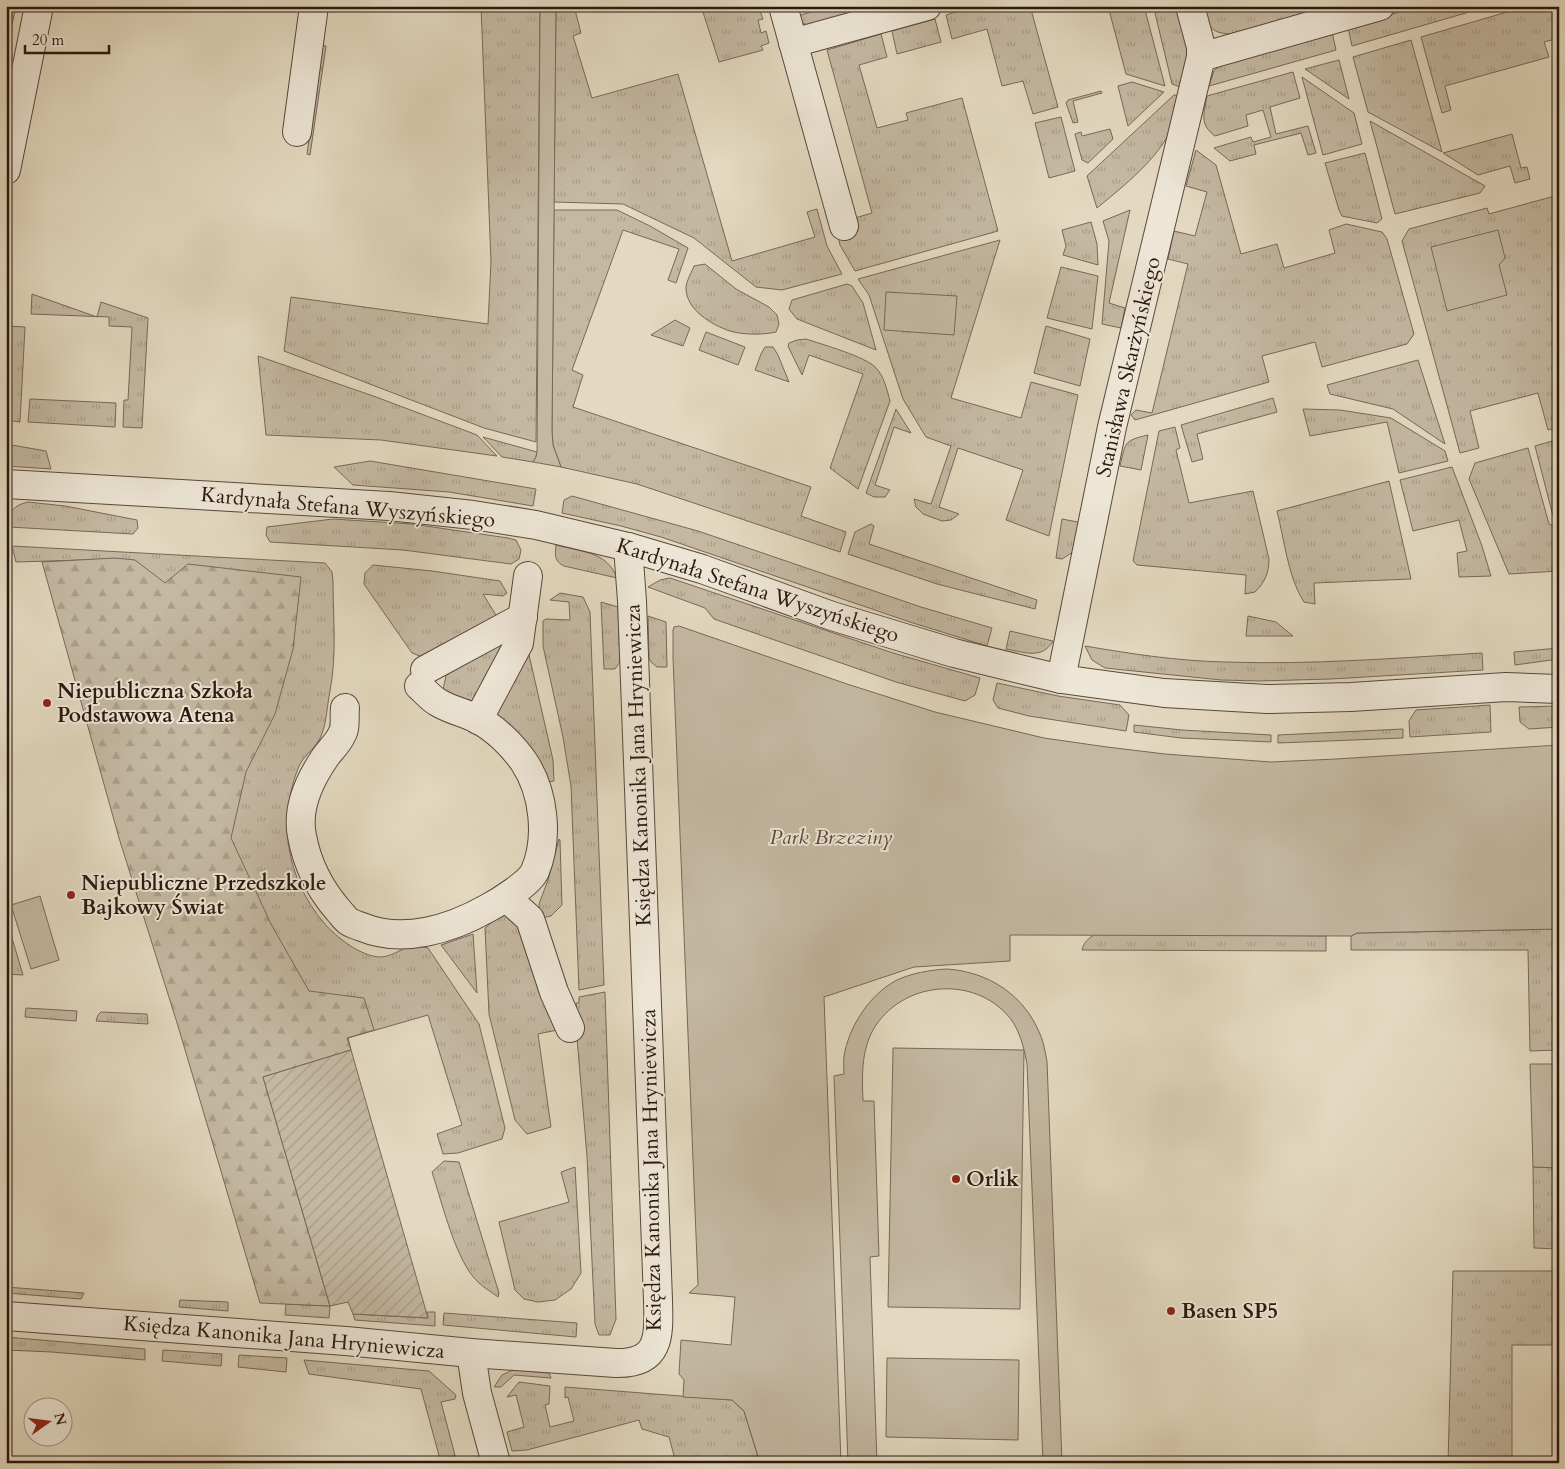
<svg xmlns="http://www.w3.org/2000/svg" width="1565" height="1469" viewBox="0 0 1565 1469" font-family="Cardo,serif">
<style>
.grass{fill:url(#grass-tufts);stroke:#77685a}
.forest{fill:url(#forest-firs);stroke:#77685a}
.park{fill:#c4b8a2;stroke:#77685a}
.garden{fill:url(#garden-furrows);stroke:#77685a}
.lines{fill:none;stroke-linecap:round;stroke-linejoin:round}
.minor-casing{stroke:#58483d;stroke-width:30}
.minor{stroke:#ede6d6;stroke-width:28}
.poi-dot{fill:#8f2418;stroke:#ede6d6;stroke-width:2}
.labels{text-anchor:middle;stroke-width:4;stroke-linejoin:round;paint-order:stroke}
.street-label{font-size:21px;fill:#2a1811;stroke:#ede6d6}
.poi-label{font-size:21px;font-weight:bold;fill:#2a1811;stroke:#ede6d6;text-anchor:start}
.park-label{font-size:21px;font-style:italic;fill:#58483c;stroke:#ede6d6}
</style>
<defs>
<pattern id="grass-tufts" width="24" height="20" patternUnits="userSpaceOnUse" patternTransform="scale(1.25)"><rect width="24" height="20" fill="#c4b8a2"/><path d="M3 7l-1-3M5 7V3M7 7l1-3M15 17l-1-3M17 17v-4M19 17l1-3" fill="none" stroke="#a99d8a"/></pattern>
<pattern id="forest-firs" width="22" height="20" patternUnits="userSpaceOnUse" patternTransform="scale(1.25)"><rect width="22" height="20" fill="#c4b8a2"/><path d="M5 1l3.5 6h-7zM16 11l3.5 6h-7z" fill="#a99d8a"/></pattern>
<pattern id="garden-furrows" width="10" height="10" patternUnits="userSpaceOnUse" patternTransform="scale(1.25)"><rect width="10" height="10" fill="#c4b8a2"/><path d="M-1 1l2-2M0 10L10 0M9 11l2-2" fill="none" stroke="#a99d8a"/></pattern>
</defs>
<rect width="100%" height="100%" fill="#e3d9c0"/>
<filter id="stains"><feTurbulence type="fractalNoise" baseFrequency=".004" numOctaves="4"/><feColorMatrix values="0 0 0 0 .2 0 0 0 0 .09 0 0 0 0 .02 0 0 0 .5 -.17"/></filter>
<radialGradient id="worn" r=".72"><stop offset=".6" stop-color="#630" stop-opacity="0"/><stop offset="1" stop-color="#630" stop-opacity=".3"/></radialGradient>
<g class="grass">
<path d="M6 6H16L6 54Z"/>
<path d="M481 6H540L536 442 484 428 284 351 291 297 488 324 491 262Z"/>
<path d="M556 6H574L581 33 573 36 592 98 678 74 732 261 815 237 807 212 817 209 827 246 842 274 782 290 756 287 694 238 623 204 554 202Z"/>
<path d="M701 6H758L763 19 758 20 761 33 766 31 769 43 761 46 763 50 719 62Z"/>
<path d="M830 6H841L843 10 855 6H893L807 25 803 23 798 16Z"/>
<path d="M978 6H1030L1058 107 1033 114 1023 81 1002 86 987 29 952 39 946 15Z"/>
<path d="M1108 6H1144L1165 86 1126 74Z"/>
<path d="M1203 6H1329L1230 34C1209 33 1208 25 1203 6Z"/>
<path d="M1420 6H1490L1352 46 1348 27Z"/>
<path d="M1528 6H1559V38L1544 42 1549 57 1445 86 1451 110 1442 113 1421 37Z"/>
<path d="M1178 7 1188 44V59L1183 88 1172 84 1155 13Z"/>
<path d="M935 19 941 42 897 54 892 31Z"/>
<path d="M1332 32 1336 50 1209 86 1214 71 1220 65Z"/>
<path d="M881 34 887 57 859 65 877 128 908 120 906 113 962 98 998 231 855 271 840 245 838 237 858 231 855 218 872 213 827 50Z"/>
<path d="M1411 40 1442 152 1368 112 1353 57Z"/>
<path d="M316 45 326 46 310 155 307 154 317 82Z"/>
<path d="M1339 60 1349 99 1305 69Z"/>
<path d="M1293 72 1300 98 1270 107 1276 134 1308 126 1316 153 1308 155 1301 133 1254 145 1256 154 1230 161 1214 148 1251 137 1253 142 1271 137 1263 110 1246 115 1248 126 1215 136C1199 124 1204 114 1207 96Z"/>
<path d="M1302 77 1354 113 1362 144 1323 155Z"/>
<path d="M1132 82 1164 92 1128 126 1118 86Z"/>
<path d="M1101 91 1102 93 1073 101 1078 122 1073 123 1066 103 1068 100Z"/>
<path d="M1174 95 1182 96C1179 106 1178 117 1173 126 1158 159 1125 185 1097 208L1087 176Z"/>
<path d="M1061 117 1075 171 1049 178 1035 123Z"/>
<path d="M1370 121 1485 186 1480 193 1395 214Z"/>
<path d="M1110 129 1113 139 1088 163 1082 160 1075 134 1081 132 1082 136Z"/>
<path d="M1512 134 1521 168 1527 167 1530 179 1515 183 1510 166 1478 175 1443 153Z"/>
<path d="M1196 150 1216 165 1241 254 1277 244 1284 268 1335 253 1329 230 1346 224 1382 232 1387 239 1414 334 1407 344 1322 367 1315 342 1262 356 1269 382 1135 420 1131 415 1136 410 1152 413 1188 264 1168 259 1174 231 1195 236 1207 192 1186 186Z"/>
<path d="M1365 153 1382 219 1377 223 1342 216 1339 210 1325 163Z"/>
<path d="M1551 197 1559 200V427L1548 430 1538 393 1470 411 1479 448 1460 453 1402 241 1409 229 1487 208 1489 214Z"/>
<path d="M554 210H617L650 226 688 248 676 283 668 280 679 249 623 230 572 370 583 375 573 407 811 487 801 516 846 532 840 552 637 484 561 467 553 445 552 431Z"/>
<path d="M1130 210 1109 303 1125 308 1121 328 1102 324 1109 241 1103 221Z"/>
<path d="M1091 222 1097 244 1098 265 1063 255 1066 246 1062 230Z"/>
<path d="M1000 240 951 398 1021 418 1031 382 1078 395 1049 536 1006 520 1023 470 958 448 939 507 959 514 951 520 942 521 923 514 916 507 914 499 931 504 951 446 926 437 903 399 869 295 858 279Z"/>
<path d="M705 264 736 289 769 307 777 315 779 324 776 332C763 335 743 335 730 331 712 325 686 310 686 288 686 281 692 272 694 266Z"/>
<path d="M1061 267 1098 276 1092 329 1047 318Z"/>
<path d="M847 284 852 286 863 303 876 350 797 319 789 309 792 300Z"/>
<path d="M32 294 97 317 101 302 148 318 142 428 123 427 124 400H128L132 327 109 326V317L31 314Z"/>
<path d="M675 320 690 328 683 346 651 335Z"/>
<path d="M6 326 25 327 20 422 6 420Z"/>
<path d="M1046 326 1090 339 1080 386 1034 373Z"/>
<path d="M706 332 745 347 738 365 699 350Z"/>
<path d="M806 339C821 344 867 357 876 368 884 376 887 390 890 401L858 489 830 468 863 374 809 355 802 375 788 346 789 343 797 340Z"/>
<path d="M765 347H773L778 355 789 382 755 370 761 354Z"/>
<path d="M258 356 376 397 477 435 497 456 381 440 266 435Z"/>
<path d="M1418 360 1445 444 1393 409 1330 394 1327 385Z"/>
<path d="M1273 398 1277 412 1197 434 1203 459 1192 462 1181 425Z"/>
<path d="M30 399 116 403 115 427 28 422Z"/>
<path d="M896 409 911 433 894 427 875 485 890 490 885 497H874L866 493Z"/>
<path d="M1303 409 1340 410 1391 418 1445 451 1448 461 1399 473 1387 422 1310 436Z"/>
<path d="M1175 427 1180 448 1176 450 1189 503 1253 491 1269 559C1269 573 1265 582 1255 592L1245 594 1246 575 1137 565 1133 561 1159 431Z"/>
<path d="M1148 435 1141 470 1120 466C1126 442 1123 441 1148 435Z"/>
<path d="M483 437 537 452 536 457 533 462 502 457Z"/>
<path d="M1559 439V519L1558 520 1553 516 1535 446Z"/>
<path d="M6 444 46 451 51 469 6 466Z"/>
<path d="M1528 448 1549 524 1555 527 1559 526V571L1509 574 1469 479 1475 463Z"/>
<path d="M370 461 536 489 533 506 449 492 353 485 334 467Z"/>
<path d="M1452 467 1482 546 1491 576 1459 577 1457 553 1467 551 1459 520 1413 531 1400 480Z"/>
<path d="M1389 481 1411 579 1314 583 1315 604 1304 602C1288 578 1284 538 1277 511Z"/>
<path d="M572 496 698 531 921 607 992 628 987 646 910 622 661 537 621 526 562 513 564 500Z"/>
<path d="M28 502 65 506 137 520 138 528 133 534 9 527C6 512 15 505 28 502Z"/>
<path d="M333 519 412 524 508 538 516 540 521 550 519 559 511 564 403 550 270 542 266 535 267 527Z"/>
<path d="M1062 519 1083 523 1073 552 1062 559 1056 558Z"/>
<path d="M871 524 874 526 869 544 1037 600 1035 609 937 584 848 554 855 532Z"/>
<path d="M556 545C581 552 607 551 617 578L564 566C554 561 555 555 556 545Z"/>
<path d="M12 546 325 563 332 572 333 581C333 617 337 655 330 691 327 705 327 722 321 736 317 747 304 755 299 766 277 820 286 878 324 923 336 937 361 957 381 957 390 957 401 949 409 947 415 945 422 947 428 948L479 1024 505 1128 502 1139 458 1153 443 1154 437 1134 462 1125 428 1015 348 1038 351 1050 263 1077 115 559 16 562Z"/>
<path d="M373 565 432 571 500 581 507 593 503 596 483 594 499 620 439 656H420L412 653 364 584 365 573Z"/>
<path d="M670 578 893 653 980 678 975 695 965 701 896 682 714 619 705 608 648 587 660 580Z"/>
<path d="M560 593 583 597 590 612 604 985 579 990 571 786 563 737 543 646V621L546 619 570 620 569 602 550 600Z"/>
<path d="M601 602 618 607 620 662 615 669H604Z"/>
<path d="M648 616 666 622 667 667H657L651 662 649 658Z"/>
<path d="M1248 616 1276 622 1293 636H1246Z"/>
<path d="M1010 631 1053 641C1042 660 1024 652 1006 649Z"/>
<path d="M506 633 514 641 478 703 450 694 443 689 447 672Z"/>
<path d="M527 646 553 760 554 781 549 782C538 757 523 732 498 718L494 707Z"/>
<path d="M1085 646C1132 654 1178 661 1225 662 1311 665 1397 658 1482 653L1483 670 1331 679 1259 681 1221 680 1105 668 1092 660Z"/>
<path d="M1559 648V659L1515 665 1514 652Z"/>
<path d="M997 683 1058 696 1120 705 1129 715 1126 731 1029 716 998 708 993 700Z"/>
<path d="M1490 705 1491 732 1410 737 1409 721 1416 710Z"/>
<path d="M1559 706V727L1529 729 1520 722 1519 707Z"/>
<path d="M1134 725 1182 730 1271 735V742L1181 738 1134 732Z"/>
<path d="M1403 729V738L1278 743V735Z"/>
<path d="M559 839 560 840 562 905 551 916 541 918 539 904 548 880Z"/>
<path d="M504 912 514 913 562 1029 538 1034 551 1127 527 1134 515 1120 489 1014 485 928Z"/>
<path d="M6 918 23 975 6 974Z"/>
<path d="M1559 929V1050L1530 1051 1528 950H1351V936L1357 933Z"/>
<path d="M473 934 477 993 441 945Z"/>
<path d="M1095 934 1326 936V951L1082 950C1084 942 1088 939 1095 934Z"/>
<path d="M605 992 616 1319 610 1335H599L595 1324 587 1156 576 1026V1003H579V997Z"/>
<path d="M26 1008 77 1011 76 1021 25 1017Z"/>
<path d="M101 1012 147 1014 148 1024 96 1021 98 1015Z"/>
<path d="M444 1161 459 1162 499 1293 498 1297C492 1292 484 1288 479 1283 456 1263 442 1202 432 1172Z"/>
<path d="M575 1167 581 1273 571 1289 555 1300 538 1302 524 1299 515 1290 499 1222 569 1202 561 1172Z"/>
<path d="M1533 1167 1559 1168V1249L1534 1248Z"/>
<path d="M1453 1271H1559V1345H1512V1463H1448Z"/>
<path d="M6 1287 84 1293 81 1299 6 1293Z"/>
<path d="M180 1300 228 1302V1311L179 1307Z"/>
<path d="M286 1304 330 1306 329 1318 285 1315Z"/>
<path d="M427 1312H435V1326L355 1320 353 1314 428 1318Z"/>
<path d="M444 1313 577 1323 576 1337 443 1325Z"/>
<path d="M6 1337 145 1349V1360L52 1352 6 1350Z"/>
<path d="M163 1350 222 1354 221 1366 162 1361Z"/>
<path d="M239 1355 287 1358 286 1372 238 1367Z"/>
<path d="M304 1360 429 1371 456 1395 455 1399 441 1402 457 1463H441L421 1389 309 1374Z"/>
<path d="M513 1370 549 1373 551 1378 514 1375 501 1387H494L502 1375Z"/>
<path d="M519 1382 550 1386 549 1404 545 1405 550 1427 574 1421 568 1397 565 1398V1387L732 1400 744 1411 760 1463H676L669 1437 642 1429 639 1420 527 1450 512 1451 507 1432 524 1427 516 1395 507 1397Z"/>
</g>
<path class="forest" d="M115 558 135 560 165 583 188 564 301 577 293 649 275 714 246 772 231 838 271 924 309 991 364 998 374 1030 347 1038 351 1050 263 1077 330 1306 260 1303 178 1026 119 838 42 562Z"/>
<g class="park">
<path d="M540 6H556L552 431 553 445 561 467 533 462 536 457 537 452Z"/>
<path d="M1498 230 1505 258 1499 265 1507 295 1447 311 1431 247Z"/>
<path d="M886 292 957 296 954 335 884 330Z"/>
<path d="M679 626 847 684 935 712 1044 738 1107 747 1165 754 1271 762 1336 759 1559 745V929L1357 933 1351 936 1010 935V961L914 967 824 997 841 1463H760L744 1411 732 1400 683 1397 684 1380 679 1374 681 1340 731 1345 735 1297 689 1293 698 1285 673 658V630L674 627Z"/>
<path d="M40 896 59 960 31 969 11 905Z"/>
<path d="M947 969C989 972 1024 995 1040 1034 1044 1043 1045 1052 1047 1061L1062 1463H1043L1027 1064C1024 1048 1020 1031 1010 1018 974 974 901 981 873 1030 861 1052 862 1077 863 1101H874L879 1256 870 1257 877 1463H848L834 1076 844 1074C844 1067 843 1058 845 1051 851 1024 870 995 895 981 911 973 930 970 947 969Z"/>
<path d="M893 1048 1024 1050 1020 1309 888 1307Z"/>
<path d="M1530 1064H1559V1168L1533 1167Z"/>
<path d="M887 1358 1019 1360 1018 1440 886 1437Z"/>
</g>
<path class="garden" d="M351 1050 428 1318 353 1314 348 1302 330 1306 263 1077Z"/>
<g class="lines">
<g class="minor-casing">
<g id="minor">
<path d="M783 6 844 226"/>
<path d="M793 43 927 6"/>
<path d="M1201 57 1380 6"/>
<path d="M297 132 314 6"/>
<path d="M6 170 39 6"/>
<path d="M6 484 389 506 473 515 536 525 628 547 702 569 832 616 954 653 1061 679 1164 693 1267 699 1351 697 1506 687 1559 689"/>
<path d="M425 670 523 617"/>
<path d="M1061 679 1112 427 1201 57V47L1190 6"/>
<path d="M345 708C344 716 346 728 342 734 339 742 331 749 326 756 310 779 296 807 302 836 307 864 320 889 338 910 341 913 344 918 348 921 352 924 357 925 362 927 403 944 451 929 488 908 499 902 530 883 535 871 549 838 544 792 524 762 513 746 495 728 477 719 465 713 451 710 439 703 431 699 425 691 419 686"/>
<path d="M478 720 519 643 528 576"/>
<path d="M507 898 530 919 554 992 570 1028"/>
<path d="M6 1316 346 1341 471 1353 616 1363C661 1364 659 1335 658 1300L632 601 628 547"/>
<path d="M471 1353 477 1393 496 1463"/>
</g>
</g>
<use href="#minor" class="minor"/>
</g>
<g class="poi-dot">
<circle cx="47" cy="703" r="5"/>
<circle cx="71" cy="895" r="5"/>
<circle cx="956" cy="1179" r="5"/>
<circle cx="1171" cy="1311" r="5"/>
</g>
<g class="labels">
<g class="street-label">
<text transform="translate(1128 367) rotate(-77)" y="7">Stanisława Skarżyńskiego</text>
<text transform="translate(348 507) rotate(5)" y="7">Kardynała Stefana Wyszyńskiego</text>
<text transform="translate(758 590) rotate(18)" y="7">Kardynała Stefana Wyszyńskiego</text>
<text transform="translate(638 765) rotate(-92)" y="7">Księdza Kanonika Jana Hryniewicza</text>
<text transform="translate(651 1170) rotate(-91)" y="7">Księdza Kanonika Jana Hryniewicza</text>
<text transform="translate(284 1337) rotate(5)" y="7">Księdza Kanonika Jana Hryniewicza</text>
</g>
<g class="poi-label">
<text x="57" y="698">Niepubliczna Szkoła<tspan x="57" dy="24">Podstawowa Atena</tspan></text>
<text x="81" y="890">Niepubliczne Przedszkole<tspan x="81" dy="24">Bajkowy Świat</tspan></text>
<text x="966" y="1186">Orlik</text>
<text x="1181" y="1318">Basen SP5</text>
</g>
<g class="park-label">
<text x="831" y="844">Park Brzeziny</text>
</g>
</g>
<rect width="1565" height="1469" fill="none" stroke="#e3d9c0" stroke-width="25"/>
<rect x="8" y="8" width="1550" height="1454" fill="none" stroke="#2a1811" stroke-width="2.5"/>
<rect x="12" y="12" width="1540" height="1444" fill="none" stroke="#2a1811"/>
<g transform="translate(48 1422) rotate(76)"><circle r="24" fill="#ede6d6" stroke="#9f9487"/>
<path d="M0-4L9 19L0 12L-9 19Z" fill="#8f2418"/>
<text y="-8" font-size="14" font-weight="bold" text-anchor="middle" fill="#2a1811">N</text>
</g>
<path d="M25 45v8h84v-8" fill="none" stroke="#2a1811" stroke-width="2.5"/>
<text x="32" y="45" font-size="15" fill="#2a1811" stroke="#ede6d6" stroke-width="4" paint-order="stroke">20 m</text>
<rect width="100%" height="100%" filter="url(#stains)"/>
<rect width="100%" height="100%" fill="url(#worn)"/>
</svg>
